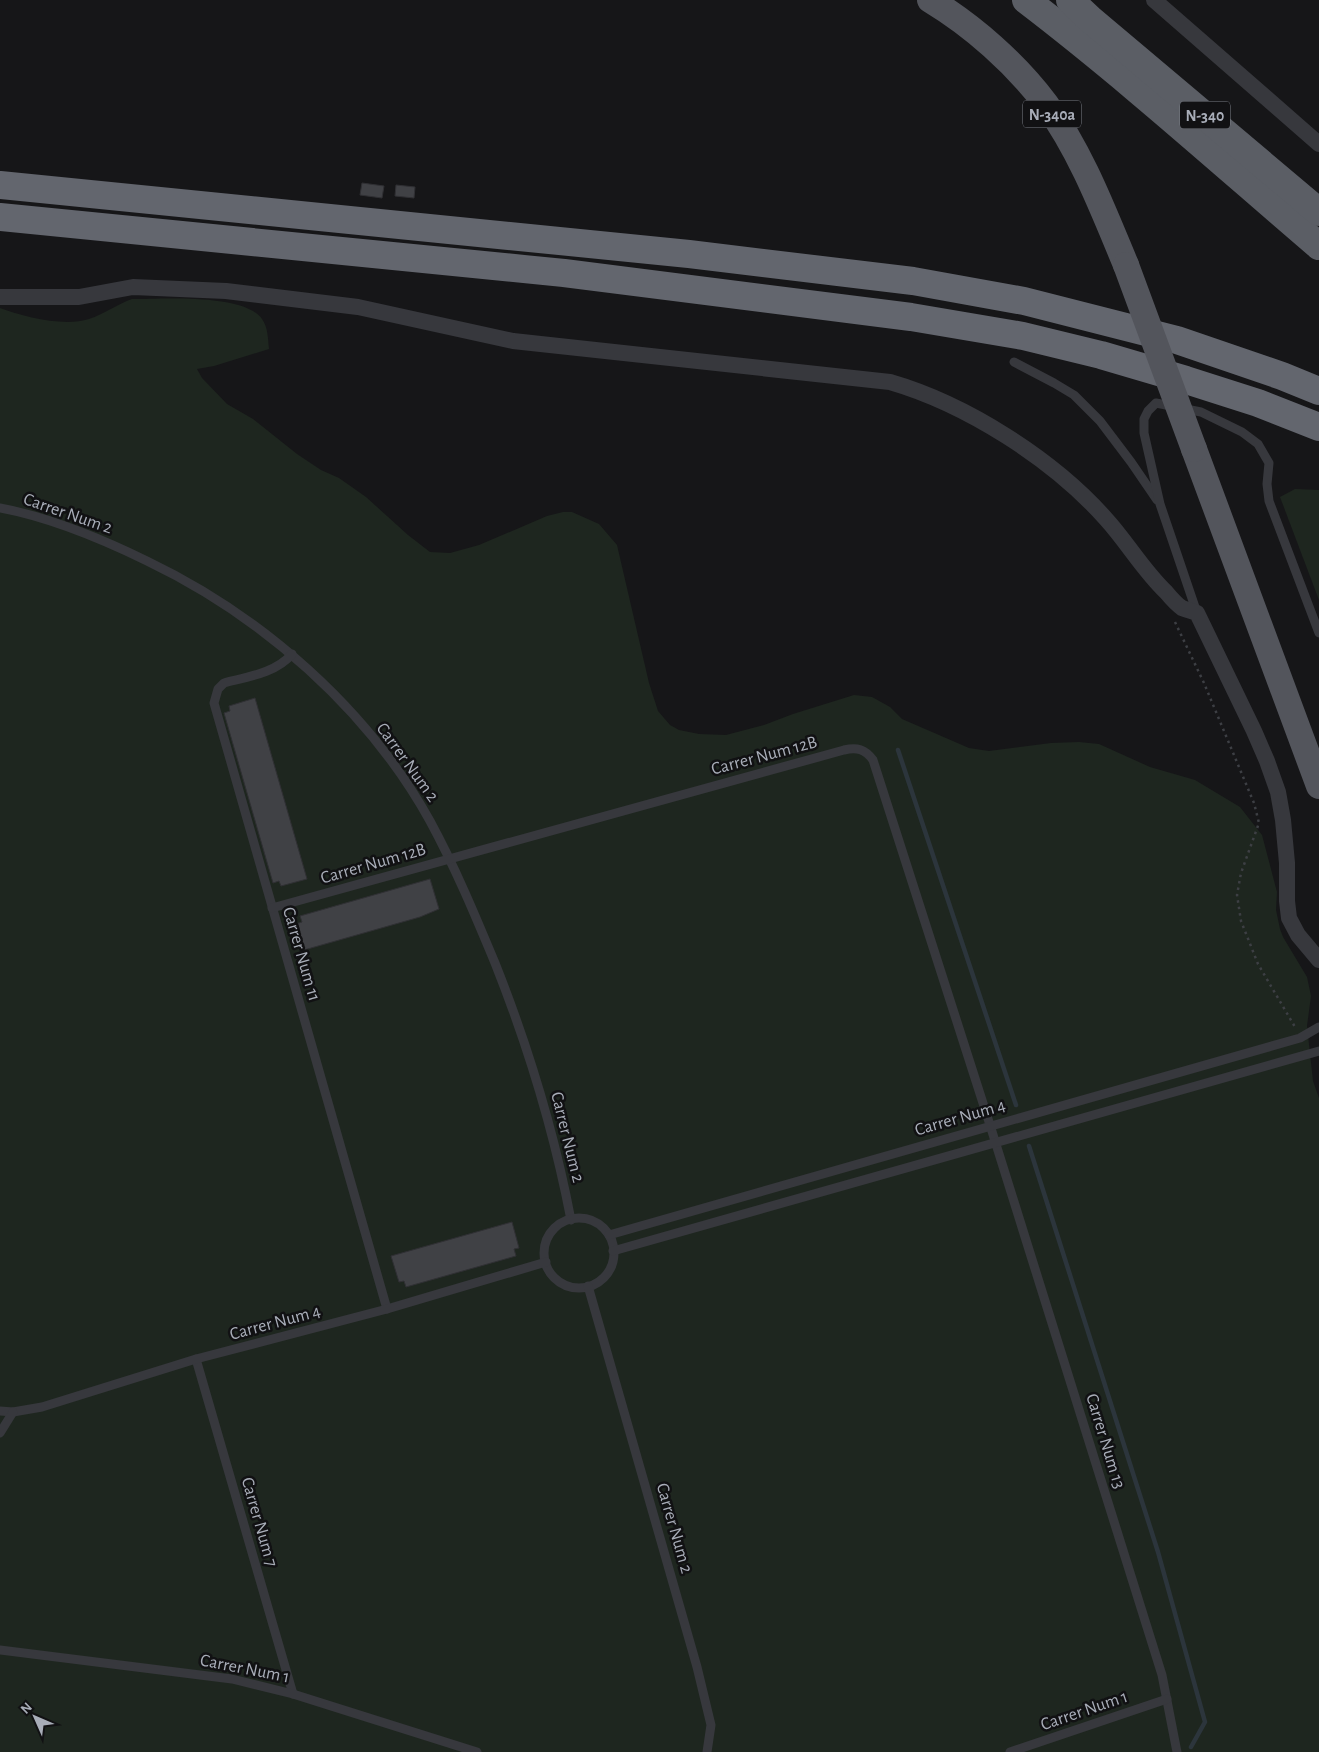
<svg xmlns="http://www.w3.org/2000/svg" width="1319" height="1752" viewBox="0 0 1319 1752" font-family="'Alegreya Sans',sans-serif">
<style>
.green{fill:#1e261f}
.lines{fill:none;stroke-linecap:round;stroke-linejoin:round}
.stream{stroke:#2c353c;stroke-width:4.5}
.building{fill:#404145;stroke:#303034}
.path{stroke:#3d3f44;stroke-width:2.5;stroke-dasharray:2.5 4;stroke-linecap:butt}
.service{stroke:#37383d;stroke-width:9}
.minor{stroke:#37383d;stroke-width:16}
.primary{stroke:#53555c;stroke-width:26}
.trunk{stroke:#5b5e65;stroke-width:28}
.motorway{stroke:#63666e;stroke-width:28}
.primary-bridge{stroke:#53555c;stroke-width:26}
.labels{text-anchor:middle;stroke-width:5;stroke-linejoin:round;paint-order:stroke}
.shield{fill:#111113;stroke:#7b7e86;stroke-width:1}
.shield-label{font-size:16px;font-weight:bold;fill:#a8adb8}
.street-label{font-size:18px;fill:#a8adb8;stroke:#111113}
</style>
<rect width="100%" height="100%" fill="#161618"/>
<g class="green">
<path d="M132 299C162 299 244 293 262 319 268 327 268 339 269 349L214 366 197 369 202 378 227 404 253 419 297 454 321 470 339 478 366 497 408 535 430 552 450 553 479 545 547 516 563 512H572L599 524 617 545 649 683 658 711 670 725 679 730 699 734 726 735 764 725 793 714 854 695 872 697 890 707 902 719 969 748 989 751 1051 743 1079 742 1099 744 1150 767 1195 780 1240 807 1262 835 1277 892 1276 910 1280 929 1283 937 1307 977 1311 996 1307 1026 1313 1081 1319 1098V1752H0V308C24 317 64 327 89 319 104 314 118 304 132 299Z"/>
<path d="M1295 489 1319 490V600L1280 497Z"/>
</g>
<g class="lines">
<g class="stream">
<path d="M898 750 1016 1105"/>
<path d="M1029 1146 1158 1552 1205 1722 1191 1747"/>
</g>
</g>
<g class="building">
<path d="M362 183 384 186 382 198 360 195Z"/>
<path d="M396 185 415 187 414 198 395 196Z"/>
<path d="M255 698 307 879 281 886 279 881 273 883 224 713 230 711 229 706Z"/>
<path d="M430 879 439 909 420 917 304 950 296 924 302 922 300 916Z"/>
<path d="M512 1222 519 1248 514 1249 516 1256 406 1287 404 1281 399 1282 391 1256Z"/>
</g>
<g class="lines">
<path class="path" d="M1175 622 1204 683 1254 803 1259 823 1241 873 1237 895 1241 921 1258 964 1295 1027"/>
<g class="service">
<path d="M1014 362 1054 383 1074 395 1100 421 1131 462 1157 500"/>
<path d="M0 508C49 517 102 539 147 561 262 616 368 709 430 821 455 867 475 915 495 963 528 1046 554 1131 571 1220"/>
<path d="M1197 613 1160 504 1144 433V419L1148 411 1156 403 1201 412 1242 432 1258 444 1269 463 1267 484 1269 501 1319 633"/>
<path d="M292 654C276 673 247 677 224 683L218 689 214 703 387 1309"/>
<path d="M272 908 844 750C857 747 865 749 873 760L990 1125 1162 1675 1177 1752"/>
<circle cx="579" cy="1253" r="35"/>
<path d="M609 1235 1300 1038 1319 1027"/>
<path d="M613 1251 1319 1051"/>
<path d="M588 1286 697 1667 711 1725 707 1752"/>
<path d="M196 1359 293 1694"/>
<path d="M0 1411 13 1412 42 1407 196 1359 387 1309 546 1262"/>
<path d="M0 1433 13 1412"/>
<path d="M0 1650 232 1679 293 1694 477 1752"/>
<path d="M1010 1752 1167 1699"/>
</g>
<g class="minor">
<path d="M1154 0 1319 144"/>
<path d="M0 297H79L133 287 226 291 358 307 513 341 890 382C966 404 1053 459 1106 519 1127 542 1143 570 1166 592 1171 598 1176 604 1182 608 1187 610 1192 611 1197 613L1254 731 1267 761 1278 792 1283 820 1287 863V901L1289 918 1298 935 1319 960"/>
</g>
<g class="primary">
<path d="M930 0C973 26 1015 63 1046 104 1081 152 1103 210 1126 265"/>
<path d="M1194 449 1319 786"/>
</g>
<g class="trunk">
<path d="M1026 0C1128 78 1222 163 1319 246"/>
<path d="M1070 0 1090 19 1319 212"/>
</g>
<g class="motorway">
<path d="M0 185 689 254 913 281 1024 301 1177 340 1282 376 1319 391"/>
<path d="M0 217 564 273 911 317 1023 336 1101 355 1186 380 1258 403 1319 427"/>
</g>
<path class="primary-bridge" d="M1126 265 1194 449"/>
</g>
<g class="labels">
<g class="shield">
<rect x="1023" y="100.5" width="58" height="27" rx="4"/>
<rect x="1180" y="101.5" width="50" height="27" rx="4"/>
</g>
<g class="shield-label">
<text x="1052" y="120">N-340a</text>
<text x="1205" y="121">N-340</text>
</g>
<g class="street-label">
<text transform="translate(68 513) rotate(19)" y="6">Carrer Num 2</text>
<text transform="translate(764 755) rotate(-15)" y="6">Carrer Num 12B</text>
<text transform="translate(408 762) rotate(54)" y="6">Carrer Num 2</text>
<text transform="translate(373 863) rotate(-16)" y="6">Carrer Num 12B</text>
<text transform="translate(302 954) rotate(74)" y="6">Carrer Num 11</text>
<text transform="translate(960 1117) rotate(-16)" y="6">Carrer Num 4</text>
<text transform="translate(568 1137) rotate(76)" y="6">Carrer Num 2</text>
<text transform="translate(275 1322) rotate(-15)" y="6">Carrer Num 4</text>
<text transform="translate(1106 1441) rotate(73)" y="6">Carrer Num 13</text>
<text transform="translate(260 1522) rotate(74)" y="6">Carrer Num 7</text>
<text transform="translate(675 1528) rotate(74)" y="6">Carrer Num 2</text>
<text transform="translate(245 1668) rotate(11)" y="6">Carrer Num 1</text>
<text transform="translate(1084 1710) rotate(-19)" y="6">Carrer Num 1</text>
</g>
</g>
<g transform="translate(35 1717) rotate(315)" stroke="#111113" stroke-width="4" paint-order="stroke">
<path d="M0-4L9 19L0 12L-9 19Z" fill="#a8adb8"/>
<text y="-8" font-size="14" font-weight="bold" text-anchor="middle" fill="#a8adb8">N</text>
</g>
</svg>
